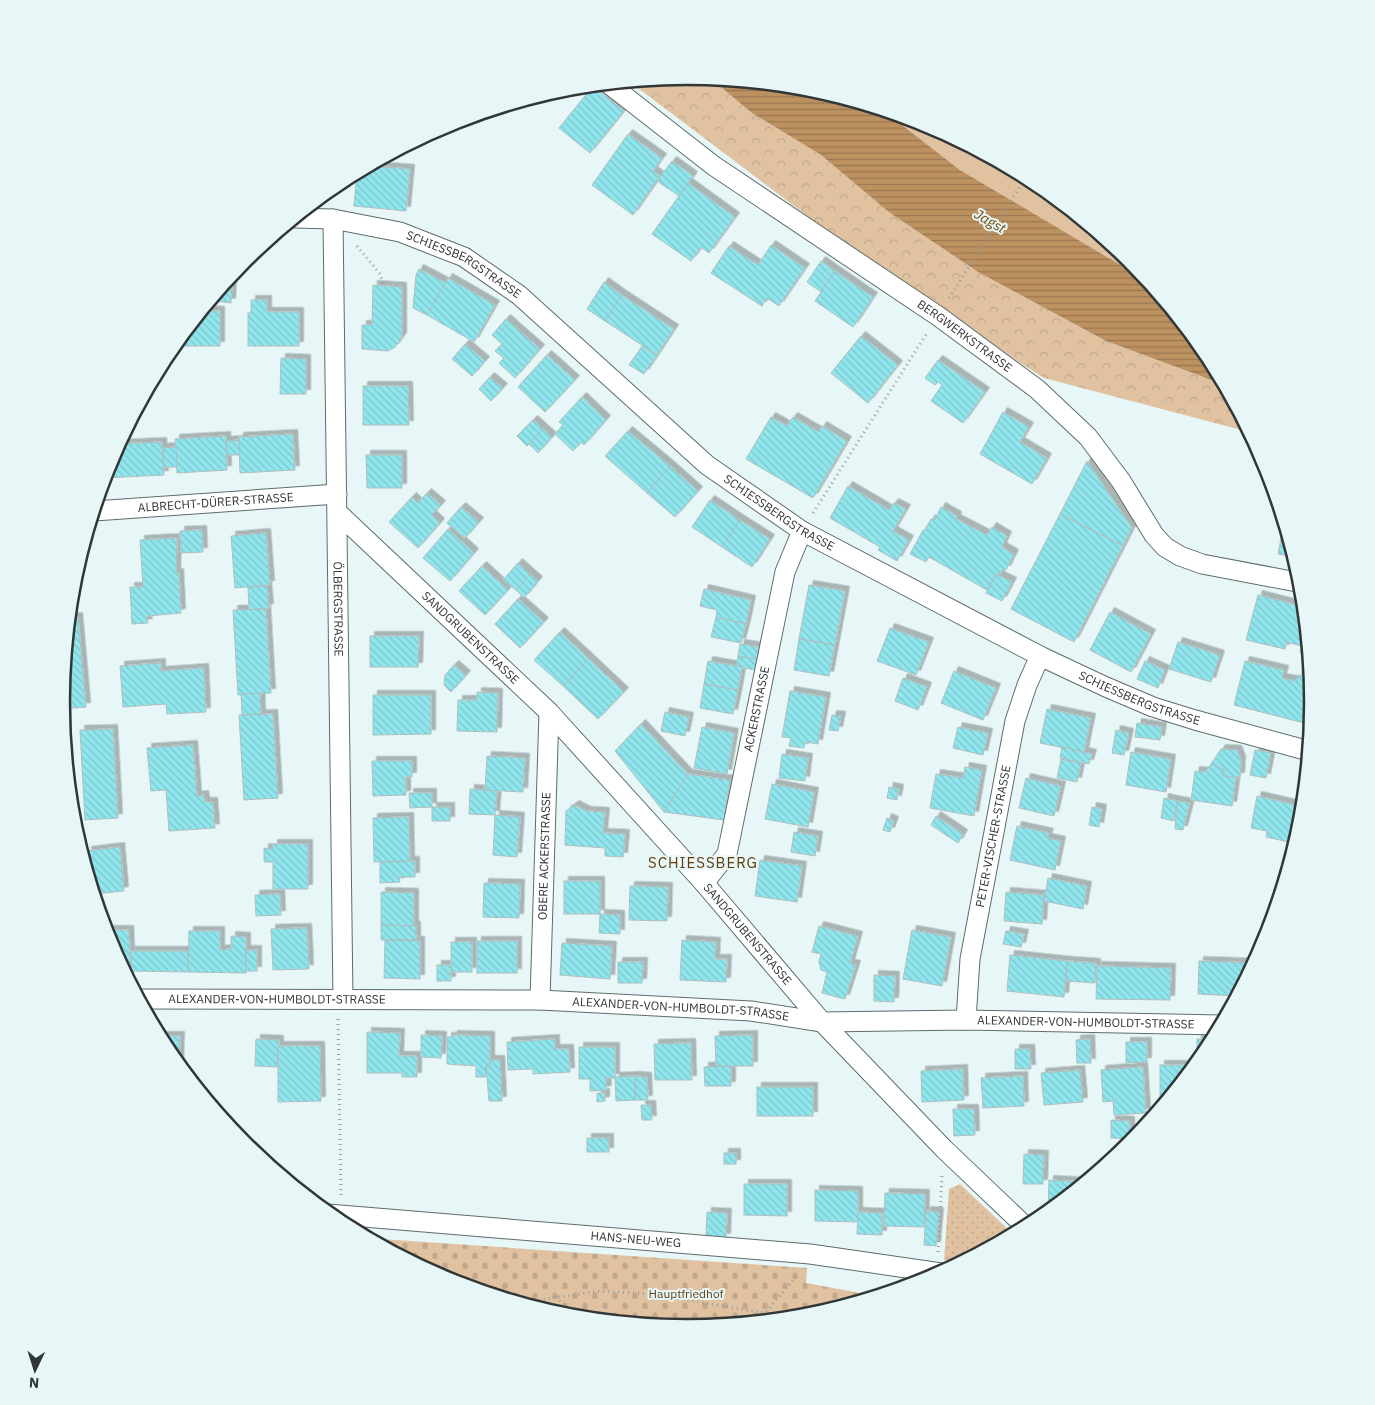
<svg xmlns="http://www.w3.org/2000/svg" width="1375" height="1405" viewBox="0 0 1375 1405" font-family="'IBM Plex Sans',sans-serif">
<style>
.green{fill:#e0c2a1}
.forest{fill:url(#forest-crowns)}
.cemetery{fill:url(#cemetery-stones)}
.park{fill:url(#park-dots)}
.water{fill:url(#water-rules)}
.building{fill:url(#building-back-hatch);stroke:#afbebf;filter:url(#shadow)}
.lines{fill:none;stroke-linecap:round;stroke-linejoin:round}
.minor-casing{stroke:#5e6c6d;stroke-width:21}
.path{stroke:#949fa0;stroke-width:3;stroke-dasharray:1 4;stroke-linecap:butt}
.minor{stroke:#fff;stroke-width:19}
.labels{text-anchor:middle;stroke-width:4;stroke-linejoin:round;paint-order:stroke}
.street-label{font-size:12px;fill:#313737;stroke:#e7f6f7}
.park-label{font-size:12px;fill:#5e3e18;stroke:#e7f6f7}
.water-label{font-size:14px;font-style:italic;fill:#74490d;stroke:#e7f6f7}
.quarter-label{font-size:15px;letter-spacing:1px;fill:#613d0a;stroke:#e7f6f7}
.rim{fill:none;stroke:#313737;stroke-width:2.5}
</style>
<defs>
<pattern id="forest-crowns" width="20" height="18" patternUnits="userSpaceOnUse" patternTransform="scale(1.25)"><rect width="20" height="18" fill="#e0c2a1"/><path d="M2 6a3 3 0 1 1 6 0M12 15a3 3 0 1 1 6 0" fill="none" stroke="#c1a78b"/></pattern>
<pattern id="cemetery-stones" width="16" height="16" patternUnits="userSpaceOnUse" patternTransform="scale(1.25)"><rect width="16" height="16" fill="#e0c2a1"/><path d="M2 7V4a2 2 0 0 1 4 0v3zM10 15v-3a2 2 0 0 1 4 0v3z" fill="#c1a78b"/></pattern>
<pattern id="park-dots" width="8" height="8" patternUnits="userSpaceOnUse" patternTransform="scale(1.25)"><rect width="8" height="8" fill="#e0c2a1"/><path d="M2 2h.1M6 6h.1" fill="none" stroke="#c1a78b" stroke-width="1.8" stroke-linecap="round"/></pattern>
<pattern id="water-rules" width="6" height="5" patternUnits="userSpaceOnUse" patternTransform="scale(1.25)"><rect width="6" height="5" fill="#bd9160"/><path d="M0 2.5h6" fill="none" stroke="#9a7750"/></pattern>
<pattern id="building-back-hatch" width="6" height="6" patternUnits="userSpaceOnUse" patternTransform="scale(1.25)"><rect width="6" height="6" fill="#90e6ed"/><path d="M-1 5l2 2M0 0l6 6M5-1l2 2" fill="none" stroke="#7dc6cc"/></pattern>
<filter id="shadow"><feDropShadow dx="4.5" dy="-4.5" stdDeviation="0" flood-color="#0004"/></filter>
</defs>
<rect width="100%" height="100%" fill="#e7f6f7"/>
<path class="green" d="M884 111 927 124 1036 182 1131 260 1141 273 1124 267 960 170Z"/>
<path class="forest" d="M688 76 710 78 752 113 821 155 890 213 978 272 1106 341 1225 385 1249 432 1044 378 967 329 822 227 630 82Z"/>
<path class="cemetery" d="M366 1238 807 1268 806 1283 877 1296 809 1317 687 1329 565 1317 448 1281Z"/>
<path class="park" d="M960 1184 1014 1235 961 1263 944 1260 949 1189Z"/>
<path class="water" d="M710 78 810 88 884 111 960 170 1124 267 1141 273 1208 355 1225 385 1106 341 978 272 890 213 821 155 752 113Z"/>
<g class="building">
<path d="M593 86 624 111 590 153 559 128Z"/>
<path d="M628 134 662 158 653 171 660 176 633 215 592 185Z"/>
<path d="M672 161 693 176 679 196 657 181Z"/>
<path d="M370 166 410 169 406 211 354 206 357 173Z"/>
<path d="M688 183 735 217 709 253 701 247 691 261 652 234Z"/>
<path d="M771 245 805 268 779 306 767 298 762 306 711 273 729 246 758 265Z"/>
<path d="M821 261 835 271 821 292 807 282Z"/>
<path d="M419 269 446 283 427 315 413 308 416 275Z"/>
<path d="M835 271 873 297 853 327 815 301Z"/>
<path d="M448 278 495 305 474 342 427 315Z"/>
<path d="M228 280 232 281 231 303 214 301V297Z"/>
<path d="M604 282 622 295 605 321 587 309Z"/>
<path d="M373 285 402 287V337L395 347 388 351 362 349V325H372Z"/>
<path d="M622 295 674 329 657 355 605 321Z"/>
<path d="M251 300H267V312H299V346H248V313H251Z"/>
<path d="M203 310 220 311V346H174Z"/>
<path d="M506 319 540 349 515 378 499 363 504 358 495 351 502 344 492 335Z"/>
<path d="M861 336 898 365 868 403 831 373Z"/>
<path d="M465 344 485 361 472 376 452 359Z"/>
<path d="M642 346 657 355 644 374 629 365Z"/>
<path d="M547 355 575 380 545 412 518 387Z"/>
<path d="M281 358 306 359V394H280Z"/>
<path d="M938 360 985 392 963 423 931 401 942 385 938 382 935 385 925 378Z"/>
<path d="M490 377 503 388 491 401 479 389Z"/>
<path d="M363 386H408L409 425H363Z"/>
<path d="M582 397 606 420 584 445 581 442 573 451 555 434 563 425 559 422Z"/>
<path d="M1003 412 1029 427 1020 442 1047 458 1032 484 980 454Z"/>
<path d="M771 417 787 426 793 417 819 432 822 426 847 441 813 498 746 459Z"/>
<path d="M533 420 543 429 527 446 517 436Z"/>
<path d="M543 429 552 437 538 453 529 444Z"/>
<path d="M628 431 670 466 647 493 605 456Z"/>
<path d="M293 434 295 470 240 473 239 437Z"/>
<path d="M226 436 227 470 177 473 175 439Z"/>
<path d="M239 440 240 455H227L226 441Z"/>
<path d="M162 442 164 475 104 478 109 463 119 444Z"/>
<path d="M176 447 177 467H164L163 448Z"/>
<path d="M366 455H402V488H367Z"/>
<path d="M1087 461 1132 528 1123 546 1060 514Z"/>
<path d="M670 466 698 491 675 517 647 493Z"/>
<path d="M848 486 889 510 894 503 906 509 893 531 909 540 897 561 878 550 880 547 830 518Z"/>
<path d="M427 493 441 505 432 515 440 523 418 548 389 522 412 497 418 503Z"/>
<path d="M710 500 740 520 722 547 692 527Z"/>
<path d="M461 507 479 522 465 538 447 523Z"/>
<path d="M941 507 957 516 956 519 987 535 992 527 1007 536 1002 547 1014 554 1006 570 1003 569 999 575 996 574 987 590 929 557 926 562 910 554 923 530 924 531 931 519 934 521Z"/>
<path d="M1060 514 1123 546 1074 642 1011 609Z"/>
<path d="M740 520 770 539 752 567 722 547Z"/>
<path d="M1284 523 1295 557 1278 554Z"/>
<path d="M448 529 474 553 450 581 423 558Z"/>
<path d="M202 530 203 552 181 553 180 531Z"/>
<path d="M266 533 270 585 235 588 231 536Z"/>
<path d="M177 538 176 573H179L181 613 147 616 148 623 132 624 130 587H143L140 540Z"/>
<path d="M518 563 530 574 516 590 503 580Z"/>
<path d="M482 566 508 590 485 615 459 591Z"/>
<path d="M530 574 538 581 524 598 516 590Z"/>
<path d="M996 574 1012 582 1002 601 986 593Z"/>
<path d="M809 585 845 591 835 645 799 639Z"/>
<path d="M267 586 269 608 249 610 248 587Z"/>
<path d="M704 589 751 600 746 624 716 617 717 610 700 606Z"/>
<path d="M1258 595 1304 607 1309 655 1300 653 1301 646 1287 642 1285 649 1246 640Z"/>
<path d="M518 599 544 622 520 648 495 624Z"/>
<path d="M266 609 271 693 238 695 233 610Z"/>
<path d="M1110 612 1151 634 1131 672 1090 650Z"/>
<path d="M78 617 86 707 62 709 70 618Z"/>
<path d="M716 617 746 624 741 643 711 637Z"/>
<path d="M890 628 929 642 916 675 877 661Z"/>
<path d="M560 632 589 659 563 686 534 660Z"/>
<path d="M370 636H419L418 667H370Z"/>
<path d="M799 639 835 645 829 676 794 670Z"/>
<path d="M1178 642 1220 655 1211 682 1169 669Z"/>
<path d="M740 644 759 647 757 659 738 656Z"/>
<path d="M738 656 757 659 755 670 736 666Z"/>
<path d="M589 659 624 692 598 719 563 686Z"/>
<path d="M708 661 742 667 738 690 704 684Z"/>
<path d="M1145 661 1165 670 1158 688 1137 679Z"/>
<path d="M1245 661 1284 670 1282 678 1297 681 1298 675 1311 678 1314 703 1312 725 1234 705Z"/>
<path d="M161 663V671L204 668 206 712 167 714 166 704 123 707 120 666Z"/>
<path d="M454 665 466 675 451 692 444 685 445 675Z"/>
<path d="M954 671 996 688 983 720 941 703Z"/>
<path d="M903 678 927 687 918 710 895 701Z"/>
<path d="M704 684 738 690 733 714 700 708Z"/>
<path d="M790 691 826 697 818 744 805 742 804 748 789 746 791 738 782 737Z"/>
<path d="M477 692 498 693 497 732 457 731 458 700H477Z"/>
<path d="M260 693 261 714 242 715 241 694Z"/>
<path d="M373 695H431V734L373 735Z"/>
<path d="M1047 709 1091 718 1084 752 1040 743Z"/>
<path d="M665 712 689 717 685 736 661 731Z"/>
<path d="M273 714 278 798 244 800 239 715Z"/>
<path d="M832 715 841 716 838 731 829 730Z"/>
<path d="M1137 723 1162 727 1160 740 1135 737Z"/>
<path d="M641 724 688 774 664 812 615 751Z"/>
<path d="M702 727 734 733 727 774 694 768Z"/>
<path d="M958 727 988 733 983 755 953 748Z"/>
<path d="M113 729 118 818 85 820 80 730Z"/>
<path d="M1116 730 1129 733 1124 755 1112 753Z"/>
<path d="M193 745 197 796 204 795 205 802H213L215 828 169 831 166 790 151 791 147 748Z"/>
<path d="M1062 747 1092 754 1089 764 1060 758Z"/>
<path d="M1221 749 1237 750 1241 760 1240 777 1223 776 1224 770 1211 764Z"/>
<path d="M1255 750 1271 753 1266 778 1250 775Z"/>
<path d="M1131 752 1171 759 1166 792 1126 785Z"/>
<path d="M782 754 808 758 805 781 779 778Z"/>
<path d="M487 756 525 758 523 792 485 790Z"/>
<path d="M1061 759 1081 763 1077 782 1057 778Z"/>
<path d="M372 761H412V777H406V795L373 796Z"/>
<path d="M1211 764 1224 770 1223 776 1236 777 1232 806 1191 800 1195 771 1205 772Z"/>
<path d="M965 767 982 770 974 816 930 808 936 774 963 778Z"/>
<path d="M688 774 730 780 724 820 664 812Z"/>
<path d="M1026 778 1061 786 1054 816 1019 808Z"/>
<path d="M772 784 814 792 808 827 765 819Z"/>
<path d="M889 787 899 789 897 800 887 798Z"/>
<path d="M470 789 497 791 495 815 469 814Z"/>
<path d="M409 793H432V807L410 808Z"/>
<path d="M1257 796 1296 805 1289 842 1266 837 1267 831 1251 828Z"/>
<path d="M1164 798 1177 801 1174 821 1161 818Z"/>
<path d="M1177 801 1190 803 1183 830 1175 829Z"/>
<path d="M575 805 586 811 605 812 603 833 625 834 623 857 605 856V848L565 845 566 811Z"/>
<rect x="432" y="807" width="18" height="14"/>
<path d="M1092 807 1102 809 1099 827 1089 825Z"/>
<path d="M495 815 520 817 517 857 493 855Z"/>
<path d="M936 816 963 834 958 843 931 825Z"/>
<path d="M409 817 410 861 374 862 373 818Z"/>
<path d="M887 818 894 821 890 832 883 830Z"/>
<path d="M1017 826 1049 833 1047 838 1061 841 1055 870 1010 860Z"/>
<path d="M794 832 818 836 815 856 791 852Z"/>
<path d="M273 844H308V889H273V862H264V848L273 849Z"/>
<path d="M120 847 124 891 94 894 89 878 87 851Z"/>
<path d="M760 860 802 866 797 902 755 896Z"/>
<path d="M410 861H415V877H399L400 882 380 883V862Z"/>
<path d="M1048 878 1087 886 1083 909 1044 901Z"/>
<rect x="564" y="881" width="36" height="33"/>
<path d="M484 883 520 884 519 918 483 917Z"/>
<path d="M630 886 668 887 667 921 629 920Z"/>
<path d="M381 892 414 893V926L381 925Z"/>
<path d="M1006 892 1044 895 1042 924 1004 921Z"/>
<path d="M280 894 281 915 256 916 255 895Z"/>
<path d="M600 914 620 915V934L599 933Z"/>
<path d="M381 925 416 926V940H381Z"/>
<path d="M819 926 858 936 850 964 856 965 845 999 822 993 827 972 821 970 819 962 821 954 812 952Z"/>
<path d="M307 928 309 969 273 970 271 929Z"/>
<path d="M105 930H129L131 971H124Z"/>
<path d="M912 930 951 937 942 986 903 979Z"/>
<path d="M189 931H220V950L231 949V936L246 937V973L188 972Z"/>
<path d="M1006 931 1024 934 1021 947 1003 944Z"/>
<path d="M385 940 420 941V979L384 978Z"/>
<path d="M682 940 716 942 715 959H727L726 982 680 980Z"/>
<rect x="477" y="941" width="40" height="32"/>
<rect x="451" y="942" width="21" height="30"/>
<path d="M562 943 612 946 610 979 560 975Z"/>
<rect x="246" y="950" width="11" height="21"/>
<path d="M131 951H188V972L131 971Z"/>
<path d="M1010 955 1067 961 1064 997 1007 991Z"/>
<path d="M1067 961 1096 963 1095 983 1066 981Z"/>
<path d="M1199 961 1255 963 1254 964 1237 996 1198 994Z"/>
<path d="M618 962H643L642 983H618Z"/>
<rect x="437" y="965" width="14" height="16"/>
<path d="M1097 966 1171 968 1170 1000 1096 999Z"/>
<path d="M874 975 895 976 894 1002 874 1001Z"/>
<path d="M367 1032 400 1033 399 1056H417V1077H402V1073H367Z"/>
<path d="M421 1035 442 1036 441 1058 421 1057Z"/>
<path d="M453 1035 490 1036V1066H486V1077H476V1066L447 1064V1037H453Z"/>
<path d="M753 1035V1066H716L715 1036Z"/>
<path d="M159 1036H180L179 1065 167 1050Z"/>
<path d="M256 1039 279 1040 277 1067 255 1066Z"/>
<path d="M555 1039V1049H569L570 1072 533 1074V1069L508 1070 507 1042Z"/>
<path d="M1090 1039 1091 1063H1077L1076 1040Z"/>
<path d="M1197 1039H1214L1201 1059H1197Z"/>
<path d="M1126 1042H1147V1062L1126 1063Z"/>
<path d="M691 1043 692 1080H655L654 1044Z"/>
<path d="M278 1046H320L321 1101 278 1102Z"/>
<path d="M579 1047H615V1078H606L607 1090 590 1091V1079H579Z"/>
<path d="M1015 1049H1030L1031 1069H1015Z"/>
<path d="M490 1060H500L502 1101H489L486 1066H490Z"/>
<path d="M1160 1065H1196L1169 1098H1160Z"/>
<path d="M731 1066V1086H705L704 1067Z"/>
<path d="M1143 1067 1146 1113 1114 1115 1113 1101 1103 1102 1101 1070Z"/>
<path d="M963 1069 964 1100 922 1102 921 1071Z"/>
<path d="M1080 1070 1083 1102 1044 1105 1041 1073Z"/>
<path d="M635 1076 647 1077 648 1100H635Z"/>
<path d="M635 1076V1100L616 1101 615 1077Z"/>
<path d="M1023 1076 1024 1106 983 1108 981 1078Z"/>
<rect x="757" y="1087" width="56" height="29"/>
<path d="M597 1093H605V1101L597 1102Z"/>
<path d="M641 1105H651L652 1120H642Z"/>
<path d="M953 1109H974L975 1135 954 1136Z"/>
<path d="M1111 1120 1130 1121V1139L1111 1138Z"/>
<rect x="587" y="1138" width="22" height="14"/>
<rect x="724" y="1153" width="12" height="11"/>
<path d="M1024 1154 1044 1155 1043 1184H1023Z"/>
<path d="M1049 1180 1086 1182 1048 1211Z"/>
<path d="M744 1184H787V1216L744 1215Z"/>
<path d="M815 1190 858 1191V1222L815 1221Z"/>
<path d="M885 1193 925 1194 924 1227 884 1226Z"/>
<path d="M926 1211 939 1212 936 1246 924 1245Z"/>
<path d="M707 1212 727 1213 726 1238 706 1237Z"/>
<path d="M858 1212 882 1213V1235L857 1234Z"/>
</g>
<g class="lines">
<g class="minor-casing">
<g id="minor">
<path id="s1" d="M609 84 714 166 938 316 1037 389 1088 437 1121 481 1154 535 1165 547 1180 556 1202 564 1302 583"/>
<path id="s2" d="M295 218 333 219 400 232 464 257 519 295 707 465 802 531 1040 656 1106 687 1153 707 1195 720 1309 751"/>
<path id="s3" d="M333 219 343 999"/>
<path id="s4" d="M94 511 337 494"/>
<path id="s5" d="M338 513 549 712 704 883 822 1022 944 1149 1027 1228"/>
<path id="s6" d="M704 883 727 854 785 572 802 531"/>
<path id="s7" d="M139 999 540 1000 751 1011 822 1022 966 1020 1222 1025"/>
<path id="s8" d="M540 1000 549 712"/>
<path id="s9" d="M966 1020 970 959 1015 721 1027 685 1040 656"/>
<path id="s10" d="M328 1214 810 1254 941 1273"/>
</g>
</g>
<g class="path">
<path d="M357 246 380 274 384 286"/>
<path d="M949 298 1026 177"/>
<path d="M813 513 927 333"/>
<path d="M338 1019 341 1195"/>
<path d="M938 1252 942 1176"/>
<path d="M557 1296 568 1317"/>
<path d="M519 1303 600 1291 652 1294 765 1313"/>
<path d="M837 1309V1306"/>
<path d="M764 1321 765 1313 798 1274"/>
</g>
<use href="#minor" class="minor"/>
</g>
<g class="labels">
<g class="street-label">
<text dy="4" stroke="none"><textPath href="#s2" startOffset="178">SCHIESSBERGSTRASSE</textPath></text>
<text dy="4" stroke="none"><textPath href="#s1" startOffset="436">BERGWERKSTRASSE</textPath></text>
<text dy="4" stroke="none"><textPath href="#s4" startOffset="122">ALBRECHT-DÜRER-STRASSE</textPath></text>
<text dy="4" stroke="none"><textPath href="#s2" startOffset="582">SCHIESSBERGSTRASSE</textPath></text>
<text dy="4" stroke="none"><textPath href="#s3" startOffset="390">ÖLBERGSTRASSE</textPath></text>
<text dy="4" stroke="none"><textPath href="#s5" startOffset="182">SANDGRUBENSTRASSE</textPath></text>
<text dy="4" stroke="none"><textPath href="#s2" startOffset="988">SCHIESSBERGSTRASSE</textPath></text>
<text dy="4" stroke="none"><textPath href="#s6" startOffset="185">ACKERSTRASSE</textPath></text>
<text dy="4" stroke="none"><textPath href="#s9" startOffset="186">PETER-VISCHER-STRASSE</textPath></text>
<text dy="4" stroke="none"><textPath href="#s8" startOffset="144">OBERE ACKERSTRASSE</textPath></text>
<text dy="4" stroke="none"><textPath href="#s5" startOffset="588">SANDGRUBENSTRASSE</textPath></text>
<text dy="4" stroke="none"><textPath href="#s7" startOffset="138">ALEXANDER-VON-HUMBOLDT-STRASSE</textPath></text>
<text dy="4" stroke="none"><textPath href="#s7" startOffset="542">ALEXANDER-VON-HUMBOLDT-STRASSE</textPath></text>
<text dy="4" stroke="none"><textPath href="#s7" startOffset="948">ALEXANDER-VON-HUMBOLDT-STRASSE</textPath></text>
<text dy="4" stroke="none"><textPath href="#s10" startOffset="309">HANS-NEU-WEG</textPath></text>
</g>
<g class="park-label">
<text x="686" y="1298">Hauptfriedhof</text>
</g>
<g class="water-label">
<text transform="translate(990 221) rotate(30)" y="5">Jagst</text>
</g>
<g class="quarter-label">
<text x="703" y="868">SCHIESSBERG</text>
</g>
</g>
<path d="M0 0H1375V1405H0ZM70 702a617 617 0 1 1 1234 0a617 617 0 1 1-1234 0Z" fill="#e7f6f7" fill-rule="evenodd"/>
<path class="rim" d="M70 702a617 617 0 1 1 1234 0a617 617 0 1 1-1234 0Z"/>
<g transform="translate(35 1370) rotate(184)" stroke="#e7f6f7" stroke-width="4" paint-order="stroke">
<path d="M0-4L9 19L0 12L-9 19Z" fill="#313737"/>
<text y="-8" font-size="14" font-weight="bold" text-anchor="middle" fill="#313737">N</text>
</g>
</svg>
